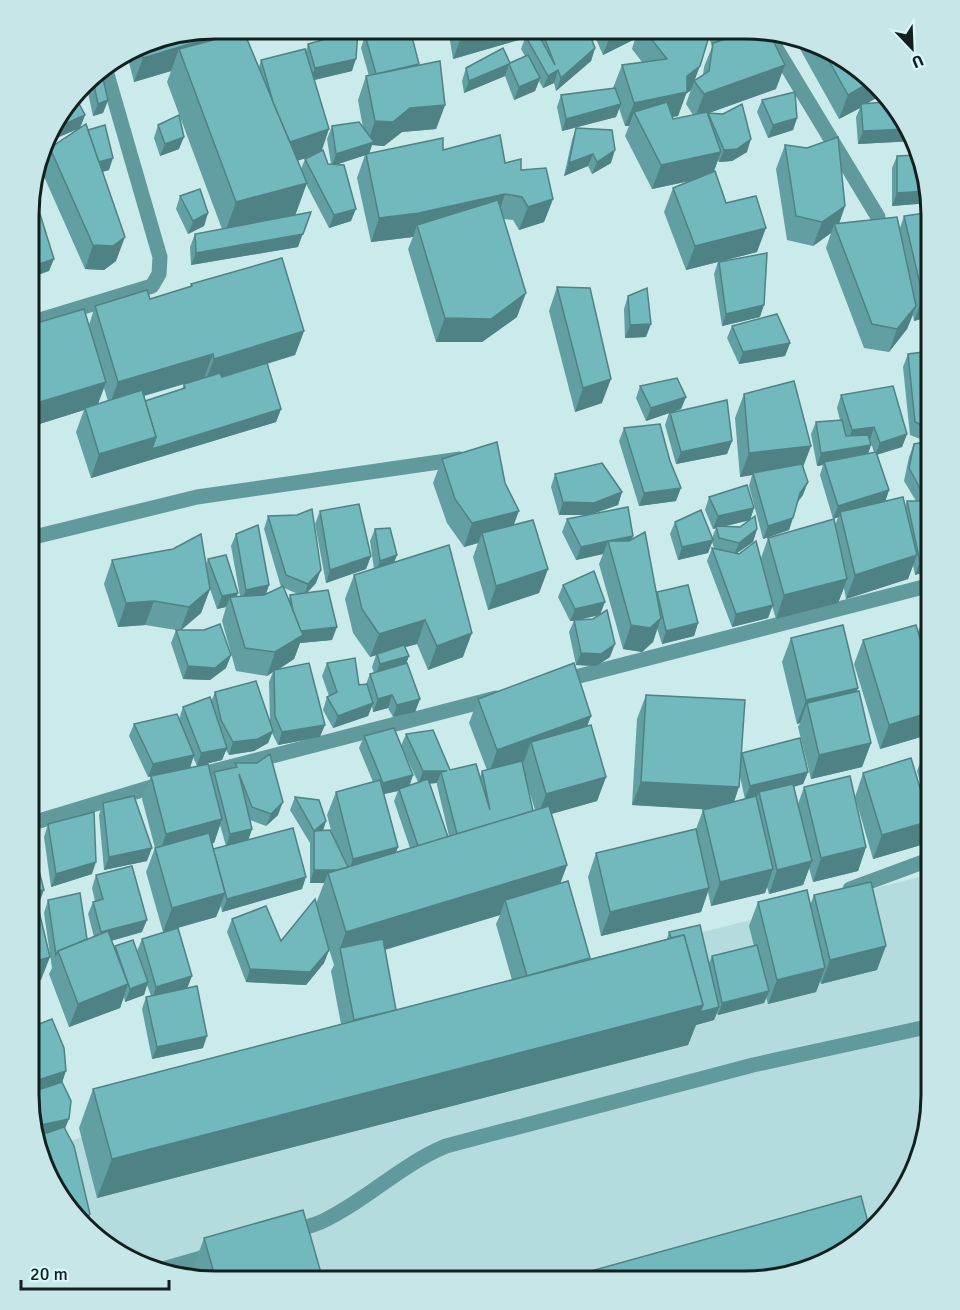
<svg xmlns="http://www.w3.org/2000/svg" width="960" height="1310" viewBox="0 0 960 1310" font-family="Signika,sans-serif">
<style>
.built{fill:#b4dcde}
.lines{fill:none;stroke-linecap:round;stroke-linejoin:round}
.lane{stroke:#619a9c;stroke-width:15}
.street{stroke:#619a9c;stroke-width:15}
.wall{fill:#619fa2;fill-rule:evenodd}
.shaded-wall{fill:#4f8284}
.building{fill:#71b9bc;stroke:#4f8284;stroke-width:1.5}
.rim{fill:none;stroke:#142020;stroke-width:3}
</style>
<rect width="100%" height="100%" fill="#caeaeb"/>
<path class="built" d="M931 874V1107L900 1199 828 1262 745 1281 191 1280 111 1250 48 1178 41 1149 667 975 668 941Z"/>
<g class="lines">
<g class="lane">
<path d="M290 1232C300 1229 311 1226 321 1222 366 1201 400 1165 446 1146L753 1065 931 1026"/>
<path d="M163 1269 215 1254"/>
</g>
<g class="street">
<path d="M771 40 878 217"/>
<path d="M30 323 152 286 159 274 160 257 105 67"/>
<path d="M30 538 197 497 460 459"/>
<path d="M560 681 931 585"/>
<path d="M191 777 496 698"/>
<path d="M29 824 165 783"/>
<path d="M850 889 931 859"/>
</g>
</g>
<g class="wall">
<path d="M310 29H347L332 34Z"/>
<path d="M448 29H530L528 36 541 40 543 34 595 48 591 61 556 91 554 83 543 88 539 81 535 91 514 100 505 76 464 93 462 81 466 68 510 63 525 56 521 49 525 38 453 59Z"/>
<path d="M592 30H768L776 89 709 113 747 152 732 161 719 162 718 160 714 171 726 203 757 252 723 261 760 317 722 326 714 274 718 262 686 270 664 212 673 188 690 181 652 189 625 136 629 126H625L619 108 616 117 562 131 557 107 561 95 613 88 622 65 642 62 632 49 635 39 603 55ZM709 37 712 47 704 67 703 75 694 81 686 104 693 115 673 119 672 117 678 116 686 94 691 90Z"/>
<path d="M234 35 259 67 261 60 306 51 308 44 352 71 314 80 321 151 328 164H331L327 139 332 126 363 128 358 100 366 76H369L361 48 365 35 419 65 445 105 436 129 402 132 384 146 372 145 369 153 443 150 505 163 521 170 553 199 544 222 519 230 513 220 504 219 517 317 482 342H436L408 249 413 237 371 242 357 178 365 155 338 164 351 221 329 228 306 184 295 215 298 247 191 265 190 247 195 234 222 229 167 82 171 71 134 82 127 55 155 39ZM310 157 305 159 301 169 297 161Z"/>
<path d="M795 40 849 60 867 104 912 132 914 141 858 144 856 117 860 108 839 119Z"/>
<path d="M92 75 108 100 103 113 93 116 86 83Z"/>
<path d="M75 96 85 115 80 128 88 131 109 170 102 172 116 261 104 270 85 269 42 172 50 148 80 128 54 139 51 130 53 122Z"/>
<path d="M762 100 797 118 793 130 768 138 757 112Z"/>
<path d="M158 125 179 149 160 156 154 138Z"/>
<path d="M576 128 611 163 592 174 588 166 564 176 572 140Z"/>
<path d="M785 145 845 206 839 224 900 228 904 216 931 316 914 321 913 315 907 329 889 352 864 348 826 248 831 233 813 246 787 240 776 169Z"/>
<path d="M917 155 929 203 892 206V168L897 156Z"/>
<path d="M180 196 208 213 204 226 188 234 176 209Z"/>
<path d="M191 284 304 331 295 355 267 364 281 409 276 422 91 478 76 432 84 410 30 427V325H89L95 306 150 299 190 287ZM204 378 184 384 182 389 145 401 144 396ZM104 388 108 401 98 404Z"/>
<path d="M557 287 602 403 575 412 549 311Z"/>
<path d="M628 296 646 337 625 338 624 309Z"/>
<path d="M732 326 790 343 785 356 739 364 727 338Z"/>
<path d="M931 351V570L915 575 913 565 908 579 846 599 844 588 838 603 776 619 772 606 768 618 732 627 707 561 712 548H714L712 542 708 553 678 560 670 534 675 522 712 538 716 528 713 529 705 510 709 497 754 508 750 520 757 529 753 542 736 554 761 558 768 538 835 526 838 517 833 519 820 475 823 465 817 466 811 434 816 422 840 420 837 408 841 395 907 434 902 447 877 455 889 490 885 502 905 506 907 501H916L904 481 909 457 914 444 928 442 910 435 903 367 908 354ZM870 440 874 452 868 453 871 445ZM750 520 740 527H722Z"/>
<path d="M640 386 686 397 681 409 675 411 732 441 727 454 676 464 665 425 669 413 646 421 636 398Z"/>
<path d="M744 394 811 446 803 467V495L797 503 789 530 763 539 749 486 752 475 740 477 735 418Z"/>
<path d="M624 428 676 501 639 506 619 441Z"/>
<path d="M442 459 514 525 548 569 539 593 488 610 473 557 478 543 464 547 447 523 433 483Z"/>
<path d="M555 474 622 492 618 505 592 514 633 536 632 539 657 592 698 623 694 636 662 644 657 628 653 642 642 652 623 649 599 564 603 554 576 560 562 532 567 519 587 515H559L551 487Z"/>
<path d="M320 511 371 556 366 569 326 583 315 524Z"/>
<path d="M268 516 316 583 307 593 332 640 300 643 294 659 279 669 320 737 278 745 272 733 268 743 254 751 229 755 226 750 222 760 197 766 193 757 190 768 212 777 214 772 233 768 235 763 278 815 266 826 250 820 252 829 248 840 302 889 222 912 221 906 216 917 163 932 146 872 155 848 142 799 151 776 148 777 129 736 134 724 179 719 183 707 211 702 215 692 270 722 269 682 273 672 267 676 236 671 222 621 226 607 217 609 210 589 201 613 181 630 231 655 226 668 210 680 183 679 171 643 176 630 145 625 118 627 104 584 112 560 206 564 208 559 237 596H240L231 546 236 534 269 585 266 594 281 587 264 529ZM284 588 298 594 290 595 289 599ZM220 825 226 846 213 849 211 844 214 843Z"/>
<path d="M375 529 397 555 394 562 463 657 428 670 417 644 405 647 409 656 406 663 420 699 415 712 393 717 388 708 373 712 372 706 368 716 333 728 323 710 327 697 329 696 322 676 327 663 359 685 366 684 370 674 374 673 372 667 376 655 370 657 353 633 345 599 354 575 374 569 370 541Z"/>
<path d="M563 585 600 614 610 657 596 666 576 665 569 632 574 621H570L558 597ZM599 615 593 619 579 620Z"/>
<path d="M931 616V734L880 749 854 664 863 640 918 632 923 618Z"/>
<path d="M791 638 858 688 856 691 871 743 862 767 811 779 798 727 800 723 797 724 782 662Z"/>
<path d="M646 695 742 753 808 772 803 784 794 787 798 804 804 787 866 847 858 871 813 882 809 868 803 885 769 894 767 887 765 893 711 906 708 892 701 912 601 936 588 877 596 853 696 829 703 810 704 809 632 805 637 719ZM740 777 745 799 757 796 756 798 734 802Z"/>
<path d="M478 699 591 716 587 726 606 777 597 801 551 814 567 865 560 883 590 959 667 939 669 932 709 963 712 956 754 946 749 926 758 902 810 905 814 895 877 970 821 984 820 981 816 992 768 1004 766 997 764 1003 718 1015 717 1013 714 1020 696 1025 688 1045 97 1198 79 1128 93 1089 341 1024 331 971 334 965 323 930 329 950 324 963 306 985 246 982 227 932 232 919 281 941 316 904 324 883H310V843L290 810 295 797 326 821 323 830 332 834 327 815 336 792 373 782 359 748 364 736 413 775 410 785 418 782 401 746 406 734 450 770 480 777 482 771 487 770 469 723ZM437 783V785L449 836 448 837 429 784ZM527 784 535 810 533 811ZM398 791 394 801 410 848 396 852 398 847 384 794ZM500 915 496 924 512 980 396 1010 385 950Z"/>
<path d="M931 745V821L917 771 926 747Z"/>
<path d="M863 773 921 845 873 859 855 797Z"/>
<path d="M103 803 147 861 104 870 99 815Z"/>
<path d="M48 824 92 874 51 887 44 837Z"/>
<path d="M96 875 142 932 111 941 114 948 115 946 140 960 137 951 142 939 188 988 203 1048 152 1059 142 1009 146 997 151 996 147 985 144 995 125 1002 124 997 120 1008 69 1027 49 974 52 968 44 913 48 900 87 939 94 937 88 914 93 902 95 901 92 888Z"/>
<path d="M204 1238 323 1280H195L192 1271Z"/>
</g>
<g class="shaded-wall">
<path d="M334 29H347L332 34Z"/>
<path d="M482 29H530L527 38 526 37 525 38 453 59 462 35Z"/>
<path d="M236 30 227 54 179 49 171 71 134 82 143 58Z"/>
<path d="M614 30H639L635 39 603 55 612 31Z"/>
<path d="M595 48 591 61 556 91 561 78Z"/>
<path d="M356 59 352 71 310 81 315 68Z"/>
<path d="M509 64 505 76 464 93 469 81Z"/>
<path d="M785 65 776 89 695 118 704 94Z"/>
<path d="M700 66 691 90 686 94 678 116 639 124 634 112 629 126H625L634 103 687 76Z"/>
<path d="M558 70 554 83 543 88 548 76Z"/>
<path d="M540 78 535 91 514 100 519 87Z"/>
<path d="M869 83 880 96 861 107V104L860 108 839 119 848 95Z"/>
<path d="M108 100 103 113 93 116 98 104Z"/>
<path d="M621 104 616 117 562 131 566 119Z"/>
<path d="M445 105 436 129 402 132 384 146 372 145 369 154 332 166 336 154 367 144 375 121 410 108Z"/>
<path d="M85 115 80 128 54 139 58 127Z"/>
<path d="M797 118 793 130 768 138 773 125Z"/>
<path d="M329 129 321 153 277 167 285 144Z"/>
<path d="M909 129 912 132 914 141 858 144 863 131Z"/>
<path d="M184 137 179 149 160 156 165 144Z"/>
<path d="M53 139 49 152 42 155 47 142Z"/>
<path d="M751 139 747 152 732 161 719 162 724 150Z"/>
<path d="M615 150 611 163 592 174 597 162Z"/>
<path d="M721 152 712 176 652 189 661 165Z"/>
<path d="M593 154 588 166 564 176 569 163Z"/>
<path d="M113 158 109 170 95 174 99 162Z"/>
<path d="M307 183 295 216 224 235 236 202Z"/>
<path d="M926 191 929 203 892 206 897 193Z"/>
<path d="M505 194 497 218 417 225 413 237 371 242 379 218Z"/>
<path d="M553 199 544 222 519 230 528 207Z"/>
<path d="M40 204 36 216 30 218V207Z"/>
<path d="M845 206 837 229 834 224 831 233 813 246 822 222Z"/>
<path d="M356 209 351 221 329 228 334 215Z"/>
<path d="M311 212 298 247 191 265 196 253Z"/>
<path d="M208 213 204 226 188 234 193 221Z"/>
<path d="M766 228 757 252 686 270 695 246Z"/>
<path d="M125 237 116 261 104 270 85 269 93 245Z"/>
<path d="M54 259 49 271 30 278V267Z"/>
<path d="M526 293 517 317 482 342H436L445 318Z"/>
<path d="M931 295V316L914 321 923 297Z"/>
<path d="M764 305 760 317 722 326 726 314Z"/>
<path d="M916 306 907 329 889 352 897 329Z"/>
<path d="M651 324 646 337 625 338 630 325Z"/>
<path d="M304 331 295 355 205 382 214 359Z"/>
<path d="M790 343 785 356 739 364 743 352Z"/>
<path d="M213 354 204 378 109 406 118 382Z"/>
<path d="M611 379 602 403 575 412 583 388Z"/>
<path d="M106 382 97 406 85 408 84 410 30 427V405Z"/>
<path d="M686 397 681 409 646 421 651 408Z"/>
<path d="M281 409 276 422 91 478 99 454 156 437Z"/>
<path d="M874 427 870 440 848 442 852 430Z"/>
<path d="M907 434 902 447 875 455 880 443Z"/>
<path d="M732 441 727 454 676 464 681 452Z"/>
<path d="M871 445 867 457 824 462 823 465 817 466 821 453Z"/>
<path d="M811 446 802 469 753 473 752 475 740 477 749 453Z"/>
<path d="M808 482 803 495 795 505 800 493Z"/>
<path d="M681 488 676 501 639 506 644 493Z"/>
<path d="M889 490 885 502 840 512 839 517 833 519 838 506Z"/>
<path d="M931 491V504H918L922 492Z"/>
<path d="M622 492 618 505 589 515H559L563 502Z"/>
<path d="M754 508 750 520 713 529 718 516Z"/>
<path d="M519 511 510 535 482 533 478 543 464 547 472 523Z"/>
<path d="M793 518 789 530 763 539 768 526Z"/>
<path d="M757 529 753 542 734 555 739 543Z"/>
<path d="M633 536 628 549 608 541Z"/>
<path d="M713 540 708 553 678 560 682 547Z"/>
<path d="M608 541 603 554 576 560 581 547Z"/>
<path d="M397 555 392 568 375 573 380 561Z"/>
<path d="M917 555 908 579 846 599 855 575Z"/>
<path d="M371 556 366 569 326 583 330 570Z"/>
<path d="M931 559V570L915 575 920 562Z"/>
<path d="M548 569 539 593 488 610 496 586Z"/>
<path d="M321 570 316 583 304 596 308 584Z"/>
<path d="M847 579 838 603 776 619 784 595Z"/>
<path d="M269 585 264 598 241 602 246 590Z"/>
<path d="M210 589 201 613 180 631 189 607Z"/>
<path d="M238 593 234 605 230 597 226 607 217 609 222 596Z"/>
<path d="M154 601 145 625 118 627 126 603Z"/>
<path d="M605 602 600 615 570 621 575 609Z"/>
<path d="M773 605 768 618 732 627 736 614Z"/>
<path d="M661 618 653 642 642 652 623 649 631 625Z"/>
<path d="M425 620 417 644 370 657 379 634Z"/>
<path d="M698 623 694 636 662 644 666 631Z"/>
<path d="M337 627 332 640 300 643 294 659 274 672V670L273 672 267 676 275 652 297 631Z"/>
<path d="M472 633 463 657 428 670 437 646Z"/>
<path d="M615 644 610 657 596 666 576 665 581 653Z"/>
<path d="M231 655 226 668 210 680 183 679 188 666Z"/>
<path d="M409 656 404 669 375 676 380 664Z"/>
<path d="M858 688 849 712 807 703 800 723 797 724 806 700Z"/>
<path d="M392 695 388 708 373 712 378 699Z"/>
<path d="M420 699 415 712 393 717 397 705Z"/>
<path d="M373 703 368 716 333 728 338 716Z"/>
<path d="M931 712V734L880 749 889 725Z"/>
<path d="M591 716 582 739 531 742 524 761 489 774 497 750Z"/>
<path d="M325 725 320 737 278 745 282 732Z"/>
<path d="M273 731 268 743 254 751 229 755 233 742Z"/>
<path d="M871 743 862 767 811 779 819 755Z"/>
<path d="M227 748 222 760 197 766 201 753Z"/>
<path d="M194 755 190 768 148 777 153 764Z"/>
<path d="M423 771H447L441 772 437 783 418 784Z"/>
<path d="M808 772 803 784 759 795V792L757 796 745 799 750 786Z"/>
<path d="M413 775 408 788 399 789 398 791 379 795 383 783Z"/>
<path d="M606 777 597 801 537 818 546 794Z"/>
<path d="M641 782 739 787 731 811 632 805Z"/>
<path d="M283 802 278 815 266 826 271 814Z"/>
<path d="M222 819 214 843 158 858 166 834Z"/>
<path d="M326 821 322 834 314 831 310 843 314 831Z"/>
<path d="M930 821 921 845 873 859 882 835Z"/>
<path d="M252 829 248 841 226 847 230 834Z"/>
<path d="M398 847 389 871 328 873 324 883H310L314 870H349L353 859Z"/>
<path d="M866 847 858 871 813 882 821 858Z"/>
<path d="M152 848 147 861 104 870 109 857Z"/>
<path d="M812 861 803 885 769 894 777 870Z"/>
<path d="M96 862 92 874 51 887 56 874Z"/>
<path d="M567 865 555 898 505 900 500 915 343 962 340 948 346 932Z"/>
<path d="M773 869 765 893 711 906 720 882Z"/>
<path d="M306 877 302 889 222 912 227 899Z"/>
<path d="M709 888 701 912 601 936 610 912Z"/>
<path d="M44 890 35 914 29 915V892Z"/>
<path d="M225 893 216 917 163 932 172 908Z"/>
<path d="M147 920 142 932 96 945 101 932Z"/>
<path d="M886 946 877 970 821 984 830 960Z"/>
<path d="M329 950 324 963 306 985 246 982 250 969Z"/>
<path d="M50 957 41 980 29 984V963Z"/>
<path d="M825 968 816 992 768 1004 777 980Z"/>
<path d="M192 976 187 989 152 1000 156 987Z"/>
<path d="M148 982 144 995 125 1002 130 989Z"/>
<path d="M128 984 120 1008 69 1027 78 1004Z"/>
<path d="M769 991 764 1003 718 1015 722 1003Z"/>
<path d="M703 1005 719 1007 714 1020 696 1025 688 1045 97 1198 112 1159Z"/>
<path d="M207 1036 203 1048 152 1059 157 1047Z"/>
<path d="M66 1071 58 1095H28L29 1083Z"/>
<path d="M69 1119 64 1131 38 1137 36 1126Z"/>
</g>
<g class="building">
<path d="M215 28 235 29 236 30 143 58 140 47 155 39Z"/>
<path d="M400 29H410L419 64 376 74 365 35Z"/>
<path d="M461 29H482L462 35Z"/>
<path d="M550 29 588 30 595 48 561 78 558 70 548 76 526 37 537 32 555 65 543 34Z"/>
<path d="M358 30 356 59 315 68 308 44Z"/>
<path d="M644 30H709L710 33 700 66 687 76V92L634 103 622 65 667 59Z"/>
<path d="M715 30H756L718 40Z"/>
<path d="M756 30H768L785 65 704 94 694 81 709 71 713 43Z"/>
<path d="M244 32 307 183 236 202 179 49Z"/>
<path d="M503 48 510 63 528 55 540 78 519 87 509 64 469 81 466 68Z"/>
<path d="M305 49 329 129 290 142 273 102 261 60Z"/>
<path d="M823 50 849 60 869 83 848 95Z"/>
<path d="M440 61 445 105 410 108 393 122 375 121 366 76Z"/>
<path d="M101 70 108 100 98 104 92 76Z"/>
<path d="M615 88 621 104 566 119 561 95Z"/>
<path d="M795 92 797 118 773 125 762 100Z"/>
<path d="M75 96 85 115 58 127 56 119Z"/>
<path d="M667 102 673 119 707 112 721 152 661 165 634 112Z"/>
<path d="M885 102 909 129 863 131 861 104Z"/>
<path d="M742 104 751 139 737 149 724 150 708 113 723 114Z"/>
<path d="M179 115 184 137 165 144 158 125Z"/>
<path d="M359 122 374 142 336 154 332 126Z"/>
<path d="M86 124 125 237 113 246 93 245 50 148Z"/>
<path d="M105 125 113 158 99 162 88 130Z"/>
<path d="M576 128 612 130 615 150 597 162 593 154 569 163Z"/>
<path d="M50 132 53 139 47 142Z"/>
<path d="M500 135 505 163 521 159V170L546 168 553 199 528 207 522 197 505 194 419 213 379 218 366 154 443 138V150Z"/>
<path d="M838 137 845 206 822 222 796 216 785 145 807 148Z"/>
<path d="M323 150 328 164 344 165 356 209 334 215 305 159Z"/>
<path d="M917 155 926 191 897 193V156Z"/>
<path d="M715 171 726 203 756 196 766 228 695 246 673 188Z"/>
<path d="M33 183 40 204 30 207V191Z"/>
<path d="M200 189 208 213 193 221 180 196Z"/>
<path d="M498 200 526 293 491 319 445 318 417 225Z"/>
<path d="M311 212 303 234 196 253 195 234Z"/>
<path d="M931 212 932 215 931 295 923 297 904 216Z"/>
<path d="M40 214 54 259 30 267V217Z"/>
<path d="M897 217 916 306 897 329 872 324 834 224Z"/>
<path d="M767 253 764 305 726 314 719 262Z"/>
<path d="M282 258 304 331 214 359 213 354 118 382 95 306 147 290 150 299 192 286 191 284Z"/>
<path d="M557 287 590 288 611 379 583 388Z"/>
<path d="M647 288 651 324 630 325 628 296Z"/>
<path d="M84 309 106 382 30 405V325Z"/>
<path d="M777 314 790 343 743 352 732 326Z"/>
<path d="M931 351V429L915 422 908 354Z"/>
<path d="M267 363 281 409 152 449 156 437 145 401 185 388 184 384 220 373 222 377Z"/>
<path d="M677 378 686 397 651 408 640 386Z"/>
<path d="M794 381 811 446 749 453 744 394Z"/>
<path d="M893 386 907 434 880 443 874 427 852 430 841 395Z"/>
<path d="M142 390 156 437 99 454 85 408Z"/>
<path d="M727 400 732 441 681 452 670 413Z"/>
<path d="M842 420 846 436 868 435 871 445 821 453 816 422Z"/>
<path d="M660 424 670 461 681 488 644 493 624 428Z"/>
<path d="M931 441V491L922 492 909 468 914 444Z"/>
<path d="M497 442 505 483 519 511 472 523 455 499 442 459Z"/>
<path d="M876 452 889 490 838 506 824 462Z"/>
<path d="M602 463 622 492 594 503 563 502 555 474Z"/>
<path d="M802 464 808 482 800 493 793 518 768 526 753 473Z"/>
<path d="M747 485 754 508 718 516 709 497Z"/>
<path d="M903 497 917 555 855 575 840 512Z"/>
<path d="M907 501H931V559L920 562Z"/>
<path d="M359 504 371 556 330 570 320 511Z"/>
<path d="M628 507 633 536 608 541 581 547 567 519Z"/>
<path d="M312 509 321 570 308 584 286 575 268 516 297 515Z"/>
<path d="M701 510 713 540 682 547 675 522Z"/>
<path d="M755 516 757 529 739 543 719 538 716 526 740 527Z"/>
<path d="M834 519 847 579 784 595 768 538Z"/>
<path d="M533 520 548 569 496 586 482 533Z"/>
<path d="M258 525 269 585 246 590 236 534Z"/>
<path d="M390 528 397 555 380 561 375 529Z"/>
<path d="M645 532 661 618 650 628 631 625 608 541H629Z"/>
<path d="M201 534 210 589 189 607 154 601 126 603 112 560 173 549Z"/>
<path d="M756 541 773 605 736 614 712 548 739 554Z"/>
<path d="M449 545 472 633 437 646 425 620 379 634 362 609 354 575Z"/>
<path d="M226 555 238 593 222 596 208 559Z"/>
<path d="M594 571 605 602 575 609 563 585Z"/>
<path d="M688 585 698 623 666 631 657 592Z"/>
<path d="M283 586 303 635 275 652 245 648 230 597 264 595Z"/>
<path d="M328 590 337 627 301 631 293 610 290 595Z"/>
<path d="M607 610 615 644 601 654 581 653 574 620 593 619Z"/>
<path d="M931 616V645L923 618Z"/>
<path d="M220 624 231 655 215 668 188 666 176 630H204Z"/>
<path d="M843 625 858 688 806 700 791 638Z"/>
<path d="M916 625 931 675V712L889 725 863 640Z"/>
<path d="M404 645 409 656 380 664 377 654Z"/>
<path d="M355 658 359 685 367 684 373 703 338 716 327 697 337 692 327 663Z"/>
<path d="M309 663 325 725 282 732 275 716 274 670Z"/>
<path d="M407 663 420 699 397 705 392 695 378 699 370 674Z"/>
<path d="M574 663 591 716 497 750 478 699Z"/>
<path d="M256 681 273 731 258 739 233 742 221 720 215 692Z"/>
<path d="M859 691 871 743 819 755 807 703Z"/>
<path d="M646 695 745 700 739 787 641 782Z"/>
<path d="M210 697 227 748 201 753 183 707Z"/>
<path d="M177 714 194 755 153 764 134 724Z"/>
<path d="M591 725 606 777 546 794 531 742Z"/>
<path d="M394 728 413 775 383 783 364 736Z"/>
<path d="M433 730 450 770 476 764 490 810 482 771 522 761 533 811 457 834 441 772 447 771H423L406 734Z"/>
<path d="M800 738 808 772 750 786 742 753Z"/>
<path d="M931 745V767L926 747Z"/>
<path d="M270 754 283 802 271 814 252 807 239 774 252 829 230 834 214 772 237 767 235 763H257Z"/>
<path d="M911 758 930 821 882 835 863 773Z"/>
<path d="M208 764 222 819 166 834 151 776Z"/>
<path d="M850 776 866 847 821 858 804 787Z"/>
<path d="M428 779 448 837 418 846 399 789Z"/>
<path d="M380 780 398 847 353 859 336 792Z"/>
<path d="M793 784 812 861 777 870 759 792Z"/>
<path d="M134 796 152 848 109 857 103 803Z"/>
<path d="M756 796 773 869 720 882 703 810Z"/>
<path d="M295 797 319 800 326 821 314 831Z"/>
<path d="M549 806 567 865 346 932 328 873Z"/>
<path d="M94 812 96 862 56 874 48 824Z"/>
<path d="M293 828 306 877 227 899 213 849Z"/>
<path d="M696 829 709 888 610 912 596 853Z"/>
<path d="M330 830 348 867 337 870H314V831Z"/>
<path d="M35 833 38 867 44 890 29 892V834Z"/>
<path d="M209 833 225 893 172 908 155 848Z"/>
<path d="M132 866 147 920 101 932 93 902 103 899 96 875Z"/>
<path d="M568 881 590 958 527 976 505 900Z"/>
<path d="M871 882 886 946 830 960 814 895Z"/>
<path d="M807 890 825 968 777 980 758 902Z"/>
<path d="M80 893 87 939 58 951 56 955 48 900Z"/>
<path d="M315 899 329 950 310 972 250 969 232 919 266 906 281 941Z"/>
<path d="M37 903 50 957 29 963V904Z"/>
<path d="M700 925 719 1007 700 1012 703 1005 684 935 671 938 669 932Z"/>
<path d="M178 928 192 976 156 987 142 939Z"/>
<path d="M108 931 128 984 78 1004 58 951Z"/>
<path d="M684 935 703 1005 112 1159 93 1089Z"/>
<path d="M383 939 396 1010 354 1020 340 948Z"/>
<path d="M133 940 148 982 130 989 115 946Z"/>
<path d="M757 945 769 991 722 1003 712 956Z"/>
<path d="M197 986 207 1036 157 1047 146 997Z"/>
<path d="M52 1019 64 1048 66 1071 29 1083V1028Z"/>
<path d="M62 1082 71 1101 69 1119 36 1126 29 1093Z"/>
<path d="M64 1127 74 1146 90 1214 86 1220 48 1178 38 1136Z"/>
<path d="M861 1196 869 1226 828 1262 745 1281H555Z"/>
<path d="M303 1210 323 1280H216L204 1238Z"/>
</g>
<path d="M0 0H960V1310H0ZM215 39H745A176 176 0 0 1 921 215V1095A176 176 0 0 1 745 1271H215A176 176 0 0 1 39 1095V215A176 176 0 0 1 215 39Z" fill="#c7e6e7" fill-rule="evenodd"/>
<path class="rim" d="M215 39H745A176 176 0 0 1 921 215V1095A176 176 0 0 1 745 1271H215A176 176 0 0 1 39 1095V215A176 176 0 0 1 215 39Z"/>
<g transform="translate(912 48) rotate(157)" stroke="#d7f7f8" stroke-width="4.5" paint-order="stroke">
<path d="M0-4.5L10 22L0 15L-10 22Z" fill="#142020"/>
<text y="-9" font-size="16" font-weight="bold" text-anchor="middle" fill="#142020">U</text>
</g>
<path d="M21 1280v9h148v-9" fill="none" stroke="#142020" stroke-width="3"/>
<text x="30" y="1280" font-size="18" fill="#142020" stroke="#d7f7f8" stroke-width="4.5" paint-order="stroke">20 m</text>
</svg>
